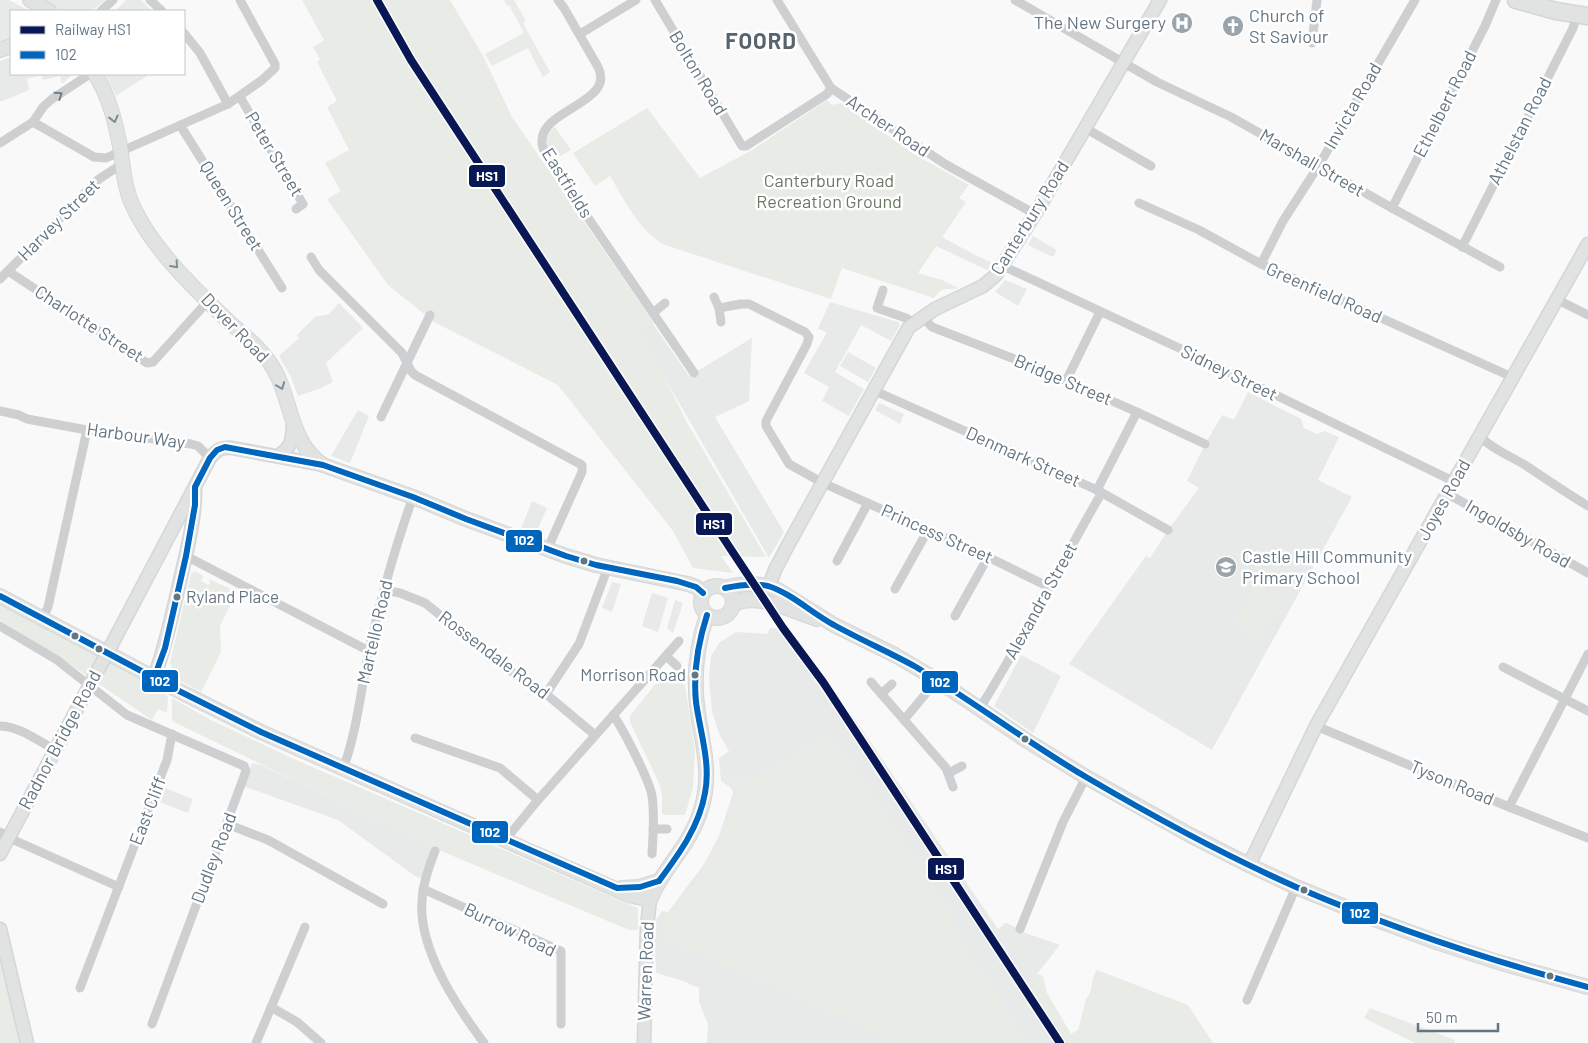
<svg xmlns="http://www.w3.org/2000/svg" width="1588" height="1043" viewBox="0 0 1588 1043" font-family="Barlow,sans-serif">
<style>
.built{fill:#e8e9e9}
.green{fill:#e8ebe6}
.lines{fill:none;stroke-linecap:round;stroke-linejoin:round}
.secondary-casing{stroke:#d5d6d7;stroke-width:15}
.primary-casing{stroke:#d5d6d7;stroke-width:16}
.highway-casing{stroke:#d5d6d6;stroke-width:19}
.street{stroke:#cecfd0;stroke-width:9}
.secondary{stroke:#e1e2e2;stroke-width:12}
.primary{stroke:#e1e2e2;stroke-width:14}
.highway{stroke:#e1e2e2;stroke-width:16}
.secondary-bridge-casing{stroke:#d5d6d7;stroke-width:15;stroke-linecap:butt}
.secondary-bridge{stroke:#e1e2e2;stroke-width:12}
.bus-1-casing{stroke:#fff;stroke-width:10}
.bus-1{stroke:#0065bd;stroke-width:6}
.rail-1-casing{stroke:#fff;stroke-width:11}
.rail-1{stroke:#091855;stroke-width:8}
.oneway{stroke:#707f8b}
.oneway2{stroke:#7e8c96}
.bus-dot{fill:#657683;stroke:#fff;stroke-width:2}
.labels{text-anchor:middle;stroke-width:5;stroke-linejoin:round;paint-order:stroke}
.bus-label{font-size:17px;fill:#657683;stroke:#fff;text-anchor:start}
.poi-label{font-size:18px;fill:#657683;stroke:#fff;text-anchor:start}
.street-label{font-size:18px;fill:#657683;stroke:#fff}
.park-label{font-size:18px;fill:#687a64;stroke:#fff}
.district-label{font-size:22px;font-weight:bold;letter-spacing:1px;fill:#57646e;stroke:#fff}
.line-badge{stroke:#fff;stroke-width:2}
.badge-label{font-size:14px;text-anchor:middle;font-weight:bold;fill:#fff}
</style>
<rect width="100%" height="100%" fill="#f9f9f9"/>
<g class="built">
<path d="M0 0H9L30 11H11V39L0 43Z"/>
<path d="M43 0H105L97 7 89 11H60Z"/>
<path d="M126 0H141L152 11H115Z"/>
<path d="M11 57V74H73L62 84 60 76 43 80 41 75 27 79 29 90 0 102V61Z"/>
<path d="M105 74H150L116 96Z"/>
<path d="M1033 236 1057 250 1053 257 1028 245Z"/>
<path d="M942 237 977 256 993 263 987 270 936 246Z"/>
<path d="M1005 280 1027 289 1018 306 995 292Z"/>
<path d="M830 302 898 322 900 325 891 341 861 325 835 372 864 389 849 416 822 401 829 387 804 373 826 334V332L818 329Z"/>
<path d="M339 303 363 328 326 363 333 382 321 388 298 396 291 377 279 356 299 338 297 335 315 317 329 314Z"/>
<path d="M644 311 689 376 752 338 749 401 715 417 784 532 769 558 634 325Z"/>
<path d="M848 352 876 368 868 382 840 366Z"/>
<path d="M1248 392 1301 419 1304 428 1317 434 1324 431 1339 437 1318 480 1352 497 1212 750 1069 664 1146 556 1150 558 1168 530 1199 488 1187 481 1205 444 1222 415 1234 420Z"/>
<path d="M879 403 904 414 900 424 875 410Z"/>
<path d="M358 410 369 416 350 463 331 456Z"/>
<path d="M532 501 547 508 534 537 520 531Z"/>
<path d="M612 582 621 584 612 612 602 608Z"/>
<path d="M652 593 668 598 658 632 642 626Z"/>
<path d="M675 600 683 603 673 633 667 628Z"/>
<path d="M770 628 788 629 859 725 998 929 1005 924 997 925 1007 923 1028 934 1060 945 1037 974 1054 1007 1070 1035 1097 1043H707L708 1024 699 1002V988L683 981 656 973 655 940 656 920 662 911 668 912 704 864 719 836 734 790 721 781 719 758 729 751 719 734 712 711 709 678 711 656 720 642 736 632 767 634Z"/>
<path d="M1021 655 1061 676 1033 733 994 706Z"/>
<path d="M252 763 261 765 436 848 423 879 415 876 338 820 243 786Z"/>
<path d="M165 788 193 799 188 813 160 802Z"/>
</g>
<g class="green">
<path d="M302 0H450L482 54 512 117 654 323 640 333 666 380 686 421 766 557 721 556 733 573 693 568 673 531 558 385 434 322 388 285 327 199 341 191 325 163 349 150 327 107 337 101 317 62 320 59 313 47 324 40Z"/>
<path d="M504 0H514L526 21 523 23 550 72 543 77 528 48 492 66 485 54 524 33 509 5 507 6Z"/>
<path d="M827 100 832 105 841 103 914 154 969 185 959 198 966 202 918 273 942 280 958 288C944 292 944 284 934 298L842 268 831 299 665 245C639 231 625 201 610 176L595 186 573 153 647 108 700 178 752 150Z"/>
<path d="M555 127 571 150 558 157 551 155C545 145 545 133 555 127Z"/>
<path d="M195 571 203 576 201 581 208 585 210 584 209 579 237 592 220 626 221 652 201 692 171 676 170 665 171 667H173L170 663 191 574Z"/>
<path d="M1258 585 1283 600 1271 618 1246 603Z"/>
<path d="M0 602 95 653 168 696 167 713 158 709 152 720 58 656 0 620Z"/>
<path d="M1245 606 1270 621 1259 639 1234 624Z"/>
<path d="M665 672H670L685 685 695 751 693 788 685 815H665L662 814V795L659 783 630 722V716Z"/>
<path d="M172 698 211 720 294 759 638 908V930H629L427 845 172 721Z"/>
<path d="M830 733 947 906 958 939 988 981 1028 1043H900L661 937 665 914 678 907 716 851 729 819 735 794 726 782 731 778 752 780Z"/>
<path d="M0 962 21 1043H0Z"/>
<path d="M1097 970 1188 1005 1213 1043H1066L1032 989 1033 981 1038 974 1043 976 1047 993 1071 1034 1078 1030 1086 999C1094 991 1090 978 1097 970Z"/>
<path d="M1370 1008 1455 1040 1454 1043H1415L1364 1018Z"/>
</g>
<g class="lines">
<g class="secondary-casing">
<g id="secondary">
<path d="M278 456C293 446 292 440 293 423"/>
<path d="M769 586 775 570 788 545 909 327 935 309 983 286 996 275 1035 214 1160 0"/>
<path d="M112 644 210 458C217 450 221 447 232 448L323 465"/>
<path d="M154 678C165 648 172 616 179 585 186 554 195 522 195 490"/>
<path d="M0 854 85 694"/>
<path d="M1249 865 1316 726 1588 244"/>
<path d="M0 929 27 1043"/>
<path d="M644 1043 647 926 650 900"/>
</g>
</g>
<g class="primary-casing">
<g id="primary">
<path d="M30 0 49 11"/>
<path d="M0 50 11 46"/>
<path d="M95 74C110 98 116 124 121 152 123 170 125 188 132 204 151 248 196 290 230 323 244 335 260 348 270 363 292 394 288 442 323 465L413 497 466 519 566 556 596 565 688 584 696 587 703 593"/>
<circle cx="717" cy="602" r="16"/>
<path d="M725 588C744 583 760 582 778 590L834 625 895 655 937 680 1029 742 1086 777 1190 835 1249 865 1296 887 1377 920 1439 943 1501 963 1588 987"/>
<path d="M0 596 181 692 261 732 629 895 650 900C657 882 669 867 680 851 692 834 702 814 705 792 709 765 702 740 698 713 693 679 696 647 707 615"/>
<path d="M733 605C755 591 794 612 817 619"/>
<path d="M621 888 640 887 659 881"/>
</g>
</g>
<g class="highway-casing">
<path id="highway" d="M1516 0 1556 11 1588 16"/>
</g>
<g class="street">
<path d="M150 0 162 11"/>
<path d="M558 0 564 8 598 67C616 102 543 109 542 140 541 149 548 158 552 165L694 373"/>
<path d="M655 0 742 146H746L827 94 831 88"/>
<path d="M777 0 831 88 945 164 1035 214"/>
<path d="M1015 0 1157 82 1231 117 1392 208 1500 267"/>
<path d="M101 11 113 0"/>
<path d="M184 33 200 53 228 104"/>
<path d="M580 34 636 0"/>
<path d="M1312 43 1317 0"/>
<path d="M240 97 303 204 296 209"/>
<path d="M33 122 94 157 106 158 228 104 262 80 275 68V64L240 0"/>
<path d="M180 125 282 288"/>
<path d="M1085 128 1151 166"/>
<path d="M0 143 33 122 43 107 52 99 90 74"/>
<path d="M1139 203 1199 230 1261 264 1512 377"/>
<path d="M1392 208 1485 26 1496 0"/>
<path d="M1462 247 1573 28 1577 15"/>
<path d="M311 257 319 270 402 353 411 371 415 375 582 465V472L547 550"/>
<path d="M1261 264 1283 221 1319 165 1415 0"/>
<path d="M1003 266 1179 348 1455 482"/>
<path d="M8 271 147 363 153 362 208 301"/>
<path d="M0 279 99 179 122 164"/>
<path d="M883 290 877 308 906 318 913 323"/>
<path d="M714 297 719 308 721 322"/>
<path d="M1558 300 1588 315"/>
<path d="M719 308 741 304H749L805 332 809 337 807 344 766 421V426L789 464 823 483 988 557 1049 587"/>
<path d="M653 313 665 303"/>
<path d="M923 317 932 327 1035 367 1137 412 1205 444"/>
<path d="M1066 381 1100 312"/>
<path d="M875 391 1097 490 1168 530"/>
<path d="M0 411 19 415 27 419 87 430 191 444 198 446 210 458"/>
<path d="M381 417 430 315"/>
<path d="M1479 436C1492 449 1510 456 1525 465 1546 479 1566 493 1588 506"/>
<path d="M1097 490 1137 412"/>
<path d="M1448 494 1588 573"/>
<path d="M186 556 369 651"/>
<path d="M837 561 868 503"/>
<path d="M895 589 928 530"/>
<path d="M384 590 400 593 425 603 506 668 546 694 595 735"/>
<path d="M955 616 988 557"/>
<path d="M43 618 48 607 87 430"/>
<path d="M0 626 57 660 127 715 244 766 246 771 152 1024"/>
<path d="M666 656 677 666"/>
<path d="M1503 667 1588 711"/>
<path d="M871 682 946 768 953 787"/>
<path d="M546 694 579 644 608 567"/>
<path d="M881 694 892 684"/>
<path d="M980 708C1024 638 1060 564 1101 494"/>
<path d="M613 715C622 727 650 781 652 796 655 815 653 835 652 854"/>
<path d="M904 720 937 680"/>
<path d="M0 726C21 727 37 740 55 750"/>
<path d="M1316 726 1509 807 1588 838"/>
<path d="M415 738 500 768 538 800"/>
<path d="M343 769C357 731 361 690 369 650 381 598 395 547 413 497"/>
<path d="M949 773 962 766"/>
<path d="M1509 807 1588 654"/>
<path d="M227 824 268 840 383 904"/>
<path d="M653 829H667"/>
<path d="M0 832 16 841 119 887"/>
<path d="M506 839 538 800 679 641"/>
<path d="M435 851C427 872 420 892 422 915 426 960 458 1008 484 1043"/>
<path d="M423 889 561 951V1024"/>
<path d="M1020 929 1063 822 1086 777"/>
<path d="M80 988 167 760 172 734"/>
<path d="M1247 1000 1296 887"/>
<path d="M271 1007 297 1022 321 1043"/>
<path d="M256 1043 305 927"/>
</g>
<use href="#secondary" class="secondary"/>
<use href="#primary" class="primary"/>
<use href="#highway" class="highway"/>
<g class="secondary-bridge-casing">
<path id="secondary-bridge" d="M85 694 112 644"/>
</g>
<use href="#secondary-bridge" class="secondary-bridge"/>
<g class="bus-1-casing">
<g id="bus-1">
<path d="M725 588C739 585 753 583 768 586 791 593 813 614 834 625 861 640 889 652 916 667 974 702 1028 743 1086 777 1154 817 1224 855 1296 887 1391 928 1488 960 1588 987"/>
<path d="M0 596 181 692 261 732 617 888 640 887 659 881"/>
<path d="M154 678 165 648 186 556 195 505V487L210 458 217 450 225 447 323 465 413 497 466 519 566 556 596 565 677 581 696 587 703 593"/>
<path d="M659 881C679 854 699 827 705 793 711 763 700 732 696 702 693 672 698 643 707 615"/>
</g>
</g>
<use href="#bus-1" class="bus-1"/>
<g class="rail-1-casing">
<path id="rail-1" d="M377 0 411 60 730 548 783 628 823 682 1060 1043"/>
</g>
<use href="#rail-1" class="rail-1"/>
</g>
<defs><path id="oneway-chevron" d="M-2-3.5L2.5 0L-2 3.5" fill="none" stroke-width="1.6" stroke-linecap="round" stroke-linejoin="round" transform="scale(1.25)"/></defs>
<use class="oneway" href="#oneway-chevron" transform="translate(59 95) rotate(-34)"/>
<g class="oneway2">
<use href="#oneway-chevron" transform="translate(114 119) rotate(76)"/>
<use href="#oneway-chevron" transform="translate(175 265) rotate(48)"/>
<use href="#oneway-chevron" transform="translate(281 386) rotate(69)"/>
</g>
<defs>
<g id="hospital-disc" transform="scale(1.125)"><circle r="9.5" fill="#99a4ac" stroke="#fff"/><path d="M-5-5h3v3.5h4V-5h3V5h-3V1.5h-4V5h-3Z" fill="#fff"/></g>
<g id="church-disc" transform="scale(1.125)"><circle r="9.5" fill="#99a4ac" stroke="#fff"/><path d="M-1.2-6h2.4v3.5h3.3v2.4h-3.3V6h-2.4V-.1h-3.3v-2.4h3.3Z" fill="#fff"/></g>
<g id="school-disc" transform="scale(1.125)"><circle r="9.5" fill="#99a4ac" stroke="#fff"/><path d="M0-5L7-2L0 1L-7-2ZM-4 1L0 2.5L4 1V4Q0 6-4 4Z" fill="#fff"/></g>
</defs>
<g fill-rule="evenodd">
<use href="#hospital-disc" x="1182" y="23"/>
<use href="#church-disc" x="1233" y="26"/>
<use href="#school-disc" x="1226" y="567"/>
</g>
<g class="bus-dot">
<circle cx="584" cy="561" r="4.5"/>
<circle cx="177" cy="597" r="4.5"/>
<circle cx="75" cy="636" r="4.5"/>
<circle cx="99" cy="649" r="4.5"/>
<circle cx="695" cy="675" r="4.5"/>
<circle cx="1025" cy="739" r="4.5"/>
<circle cx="1304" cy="890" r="4.5"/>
<circle cx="1550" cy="976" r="4.5"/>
</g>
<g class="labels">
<g class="bus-label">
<text x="186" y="603">Ryland Place</text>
<text x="686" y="681" text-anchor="end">Morrison Road</text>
</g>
<g class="poi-label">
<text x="1249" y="22">Church of<tspan x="1249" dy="21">St Saviour</tspan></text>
<text x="1166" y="29" text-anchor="end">The New Surgery</text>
<text x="1242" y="563">Castle Hill Community<tspan x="1242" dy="21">Primary School</tspan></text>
</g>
<g class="street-label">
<text transform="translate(698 73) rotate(59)" y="6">Bolton Road</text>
<text transform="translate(1445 104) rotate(-63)" y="6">Ethelbert Road</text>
<text transform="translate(1353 106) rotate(-60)" y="6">Invicta Road</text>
<text transform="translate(888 126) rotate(34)" y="6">Archer Road</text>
<text transform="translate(1520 131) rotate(-63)" y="6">Athelstan Road</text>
<text transform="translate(274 154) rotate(59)" y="6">Peter Street</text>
<text transform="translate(1312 163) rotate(30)" y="6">Marshall Street</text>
<text transform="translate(567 183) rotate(58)" y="6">Eastfields</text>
<text transform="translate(231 206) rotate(58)" y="6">Queen Street</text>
<text transform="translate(1030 218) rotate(-58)" y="6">Canterbury Road</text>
<text transform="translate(59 220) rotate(-45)" y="6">Harvey Street</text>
<text transform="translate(1324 293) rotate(24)" y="6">Greenfield Road</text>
<text transform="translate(89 324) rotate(33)" y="6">Charlotte Street</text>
<text transform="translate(235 328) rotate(46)" y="6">Dover Road</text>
<text transform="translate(1229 373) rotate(26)" y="6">Sidney Street</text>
<text transform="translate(1063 380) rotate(23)" y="6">Bridge Street</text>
<text transform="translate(136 436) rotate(8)" y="6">Harbour Way</text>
<text transform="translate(1023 457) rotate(24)" y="6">Denmark Street</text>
<text transform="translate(1444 500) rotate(-61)" y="6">Joyes Road</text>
<text transform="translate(937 534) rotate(24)" y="6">Princess Street</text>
<text transform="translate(1518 534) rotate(30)" y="6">Ingoldsby Road</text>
<text transform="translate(1041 601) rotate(-61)" y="6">Alexandra Street</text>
<text transform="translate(375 632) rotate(-77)" y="6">Martello Road</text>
<text transform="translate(494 655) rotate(37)" y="6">Rossendale Road</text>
<text transform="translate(60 740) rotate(-62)" y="6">Radnor Bridge Road</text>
<text transform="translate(1452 783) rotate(23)" y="6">Tyson Road</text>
<text transform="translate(148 811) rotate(-69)" y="6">East Cliff</text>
<text transform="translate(214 858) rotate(-69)" y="6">Dudley Road</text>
<text transform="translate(510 930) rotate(26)" y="6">Burrow Road</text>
<text transform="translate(646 971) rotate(-88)" y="6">Warren Road</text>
</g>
<g class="park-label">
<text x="829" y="187">Canterbury Road<tspan x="829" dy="21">Recreation Ground</tspan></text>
</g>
<g class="district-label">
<text x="761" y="49">FOORD</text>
</g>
</g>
<g class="line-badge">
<rect x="468" y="164" width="38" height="24" rx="5" fill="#091855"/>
<rect x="695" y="512" width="38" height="24" rx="5" fill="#091855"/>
<rect x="505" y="529" width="38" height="24" rx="5" fill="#0065bd"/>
<rect x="141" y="669" width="38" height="24" rx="5" fill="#0065bd"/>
<rect x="921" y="670" width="38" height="24" rx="5" fill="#0065bd"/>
<rect x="471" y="820" width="38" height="24" rx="5" fill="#0065bd"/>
<rect x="927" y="857" width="38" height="24" rx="5" fill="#091855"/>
<rect x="1341" y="901" width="38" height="24" rx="5" fill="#0065bd"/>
</g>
<g class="badge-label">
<text x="487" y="181">HS1</text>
<text x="714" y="529">HS1</text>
<text x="524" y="545">102</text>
<text x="160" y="686">102</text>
<text x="940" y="687">102</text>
<text x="490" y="837">102</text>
<text x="946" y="874">HS1</text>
<text x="1360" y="918">102</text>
</g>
<rect x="10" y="10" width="175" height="65" fill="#ffffff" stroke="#c1c8cd"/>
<rect x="20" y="26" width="25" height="8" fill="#091855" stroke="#c1c8cd"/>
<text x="55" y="35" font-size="15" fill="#657683">Railway HS1</text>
<rect x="20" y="51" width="25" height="8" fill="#0065bd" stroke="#c1c8cd"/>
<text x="55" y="60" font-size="15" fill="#657683">102</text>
<path d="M1418 1023v8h80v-8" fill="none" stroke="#657683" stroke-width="2.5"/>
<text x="1426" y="1023" font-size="15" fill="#657683" stroke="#ffffff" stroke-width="4" paint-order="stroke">50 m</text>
</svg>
